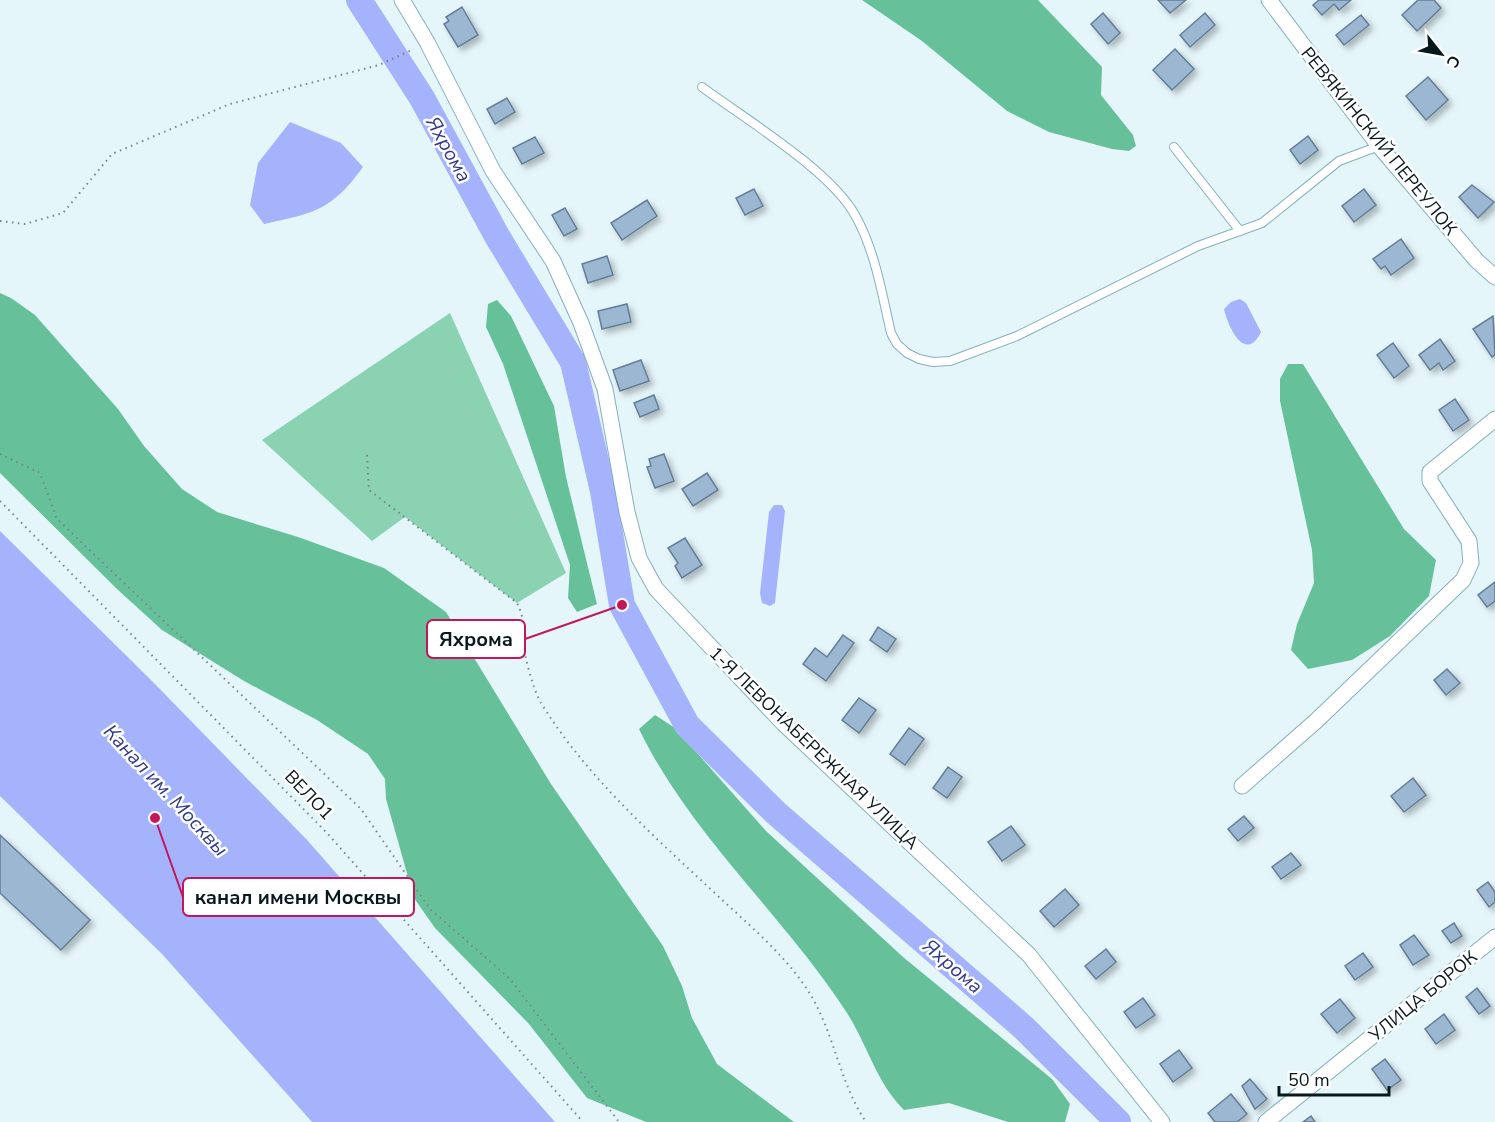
<svg xmlns="http://www.w3.org/2000/svg" width="1495" height="1122" viewBox="0 0 1495 1122" font-family="'Nunito Sans',sans-serif">
<style>
.green{fill:#8ad2b1}
.forest{fill:#66c19b}
.water{fill:#a4b3fb}
.lines{fill:none;stroke-linecap:round;stroke-linejoin:round}
.river{stroke:#a4b3fb;stroke-width:26}
.building{fill:#9bb7d2;stroke:#637e96;stroke-width:1.5;filter:url(#shadow)}
.lane-casing{stroke:#85afbd;stroke-width:10}
.street-casing{stroke:#85afbd;stroke-width:17}
.path{stroke:#75868b;stroke-width:2;stroke-dasharray:1.5 4.5;stroke-linecap:butt}
.lane{stroke:#fff;stroke-width:8}
.street{stroke:#fff;stroke-width:15}
.labels{text-anchor:middle;stroke-width:5;stroke-linejoin:round;paint-order:stroke}
.street-label{font-size:18px;fill:#08191e;stroke:#fff}
.water-label{font-size:20px;font-style:italic;fill:#333a8c;stroke:#fff}
.leader{fill:none;stroke:#c2185b;stroke-width:2}
.callout-dot{fill:#c2185b;stroke:#fff;stroke-width:2}
.callout{fill:#fff;stroke:#c2185b;stroke-width:2}
.callout-label{font-size:20px;text-anchor:middle;font-weight:bold;fill:#08191e}
</style>
<defs>
<filter id="shadow"><feDropShadow dx="4" dy="4" stdDeviation="3" flood-color="#0004"/></filter>
</defs>
<rect width="100%" height="100%" fill="#e5f6fb"/>
<path class="green" d="M450 313 566 573 517 603 405 517 372 541 262 440Z"/>
<g class="forest">
<path d="M862 0H1038L1102 67 1101 95 1133 135 1136 146 1129 151 1112 149 1049 132 1007 111 922 41Z"/>
<path d="M0 293 11 298 35 315 118 409 144 446 182 489 217 512 298 537 384 568 446 612 551 784 663 946 682 986 692 1018 717 1064 794 1122H646L587 1098 529 1024 435 928 414 898 386 799 385 779 368 754 317 720 244 681 162 630 117 589 0 473Z"/>
<path d="M497 300 511 316 554 406 566 477 597 604 577 612 568 598 570 565 503 364 486 327 488 304Z"/>
<path d="M1288 364H1303L1404 529 1436 560 1429 596 1390 636 1352 660 1308 669 1291 650 1297 624 1314 583 1312 550 1280 401V379Z"/>
<path d="M655 715 675 728 766 831 903 957 1052 1079 1070 1104 1065 1122H1008L949 1103 904 1110C876 1082 868 1046 847 1013 783 914 691 836 639 729Z"/>
</g>
<g class="water">
<path d="M290 122 341 143 363 167C331 211 314 213 264 224L250 205 258 163Z"/>
<path d="M1240 299 1246 303 1261 332C1245 364 1228 327 1224 309L1231 302Z"/>
<path d="M774 505H782L785 511 775 603 770 606 762 603 760 593 769 512Z"/>
<path d="M0 531 152 681 308 841 555 1122H312L162 954 0 796Z"/>
</g>
<g class="lines">
<path class="river" d="M359 0 422 98 497 236 573 362 603 491 622 605 687 725 776 813 1024 1028 1118 1122"/>
</g>
<g class="building">
<path d="M1158 0H1186L1170 13Z"/>
<path d="M1319 0H1351L1339 10 1334 4 1322 15 1313 5Z"/>
<path d="M1418 0H1434L1441 8 1417 31 1402 15Z"/>
<path d="M462 7 478 35 458 47 444 24 449 21 446 17Z"/>
<path d="M1103 13 1120 33 1108 44 1091 24Z"/>
<path d="M1205 13 1215 25 1190 47 1180 35Z"/>
<path d="M1361 15 1369 25 1344 45 1336 35Z"/>
<path d="M1175 49 1194 69 1172 90 1153 70Z"/>
<path d="M1428 77 1448 100 1426 120 1406 96Z"/>
<path d="M507 98 515 112 495 124 487 109Z"/>
<path d="M1308 136 1318 150 1300 164 1290 150Z"/>
<path d="M535 137 544 153 522 164 513 148Z"/>
<path d="M1472 185 1494 202 1478 218 1459 197Z"/>
<path d="M754 189 763 206 745 215 736 198Z"/>
<path d="M1364 189 1376 205 1354 222 1342 206Z"/>
<path d="M647 200 657 216 622 240 611 223Z"/>
<path d="M565 208 577 229 564 236 552 215Z"/>
<path d="M1401 239 1414 258 1391 275 1385 266 1381 269 1373 259Z"/>
<path d="M607 256 613 275 588 283 582 264Z"/>
<path d="M627 304 631 322 602 329 598 311Z"/>
<path d="M1493 316 1495 355 1492 357 1473 329Z"/>
<path d="M1440 339 1455 361 1443 370 1439 363 1430 370 1419 355Z"/>
<path d="M1393 343 1409 366 1394 378 1377 355Z"/>
<path d="M641 360 649 381 620 391 613 370Z"/>
<path d="M654 395 659 409 640 417 634 403Z"/>
<path d="M1455 399 1469 420 1453 431 1439 410Z"/>
<path d="M664 454 674 481 655 488 647 467 651 466 649 459Z"/>
<path d="M707 473 718 490 693 506 682 489Z"/>
<path d="M685 538 702 565 682 578 675 566 678 563 668 548Z"/>
<path d="M1495 582V601L1487 607 1478 595Z"/>
<path d="M878 627 896 639 887 652 870 640Z"/>
<path d="M843 635 854 643 826 681 803 664 815 648 827 657Z"/>
<path d="M1447 669 1460 683 1446 695 1434 680Z"/>
<path d="M859 698 876 710 859 733 842 720Z"/>
<path d="M909 728 924 739 905 765 890 754Z"/>
<path d="M948 767 962 777 947 798 933 788Z"/>
<path d="M1413 778 1426 795 1404 812 1391 796Z"/>
<path d="M1244 816 1254 828 1238 841 1228 829Z"/>
<path d="M1011 826 1025 845 1002 861 988 842Z"/>
<path d="M0 835 90 920 61 950 0 893Z"/>
<path d="M1291 853 1301 865 1281 879 1272 867Z"/>
<path d="M1488 882 1495 892V902L1489 907 1477 890Z"/>
<path d="M1065 889 1079 905 1054 927 1040 911Z"/>
<path d="M1454 923 1462 936 1451 943 1442 931Z"/>
<path d="M1414 935 1429 955 1413 965 1400 945Z"/>
<path d="M1106 949 1116 962 1096 979 1085 966Z"/>
<path d="M1363 953 1373 967 1355 980 1345 966Z"/>
<path d="M1477 988 1490 1006 1479 1014 1466 997Z"/>
<path d="M1143 998 1155 1015 1136 1028 1124 1012Z"/>
<path d="M1340 999 1355 1018 1337 1033 1321 1014Z"/>
<path d="M1444 1014 1455 1030 1436 1044 1425 1029Z"/>
<path d="M1179 1050 1192 1068 1173 1082 1160 1064Z"/>
<path d="M1385 1059 1401 1080 1387 1090 1372 1069Z"/>
<path d="M1250 1079 1267 1099 1255 1109 1242 1086Z"/>
<path d="M1231 1094 1247 1114 1237 1122H1215L1208 1113Z"/>
<path d="M1311 1116 1315 1122H1303Z"/>
</g>
<g class="lines">
<g class="lane-casing">
<g id="lane">
<path d="M702 87C745 119 830 170 855 215 875 250 882 294 891 333L897 344 907 353 919 359 933 362 950 361 1017 336 1198 246 1262 223 1339 161 1379 146"/>
<path d="M1174 147 1240 231"/>
</g>
</g>
<g class="street-casing">
<g id="street">
<path d="M402 0 427 42 493 171 553 261 581 323 605 389 627 512 639 558 656 589 783 723 1029 955 1162 1122"/>
<path d="M1269 0 1379 146 1477 261 1495 277"/>
<path d="M1242 786 1316 721 1463 580 1471 563 1469 541 1430 481V472L1495 419"/>
<path d="M1266 1122 1495 937"/>
</g>
</g>
<g class="path">
<path d="M0 221 25 224 63 213 112 154 230 104 379 65 414 49"/>
<path d="M0 454 40 473 57 519 361 809 430 909 510 979 619 1122"/>
<path d="M367 455 369 490 517 603C525 620 523 624 523 642 524 655 534 692 541 703 588 779 655 837 719 897 748 924 779 950 802 982 834 1025 837 1079 866 1122"/>
<path d="M0 501 327 833 583 1122"/>
</g>
<use href="#lane" class="lane"/>
<use href="#street" class="street"/>
</g>
<g class="labels">
<g class="street-label">
<text transform="translate(1379 141) rotate(51)" y="6">РЕВЯКИНСКИЙ ПЕРЕУЛОК</text>
<text transform="translate(814 748) rotate(44)" y="6">1-Я ЛЕВОНАБЕРЕЖНАЯ УЛИЦА</text>
<text transform="translate(309 795) rotate(46)" y="6">ВЕЛО1</text>
<text transform="translate(1423 996) rotate(-39)" y="6">УЛИЦА БОРОК</text>
</g>
<g class="water-label">
<text transform="translate(449 149) rotate(61)" y="7">Яхрома</text>
<text transform="translate(166 790) rotate(47)" y="7">Канал им. Москвы</text>
<text transform="translate(953 966) rotate(41)" y="7">Яхрома</text>
</g>
</g>
<path class="leader" d="M622 605L525 639M155 818L183 897"/>
<g class="callout-dot">
<circle cx="622" cy="605" r="6"/>
<circle cx="155" cy="818" r="6"/>
</g>
<g class="callout">
<rect x="427" y="620" width="98" height="38" rx="6"/>
<rect x="183" y="878" width="231" height="38" rx="6"/>
</g>
<g class="callout-label">
<text x="476" y="646">Яхрома</text>
<text x="298" y="904">канал имени Москвы</text>
</g>
<g transform="translate(1441 54) rotate(121)" stroke="#ffffff" stroke-width="4.5" paint-order="stroke">
<path d="M0-4.5L10 22L0 15L-10 22Z" fill="#08191e"/>
<text y="-9" font-size="16" font-weight="bold" text-anchor="middle" fill="#08191e">С</text>
</g>
<path d="M1279 1086v9h110v-9" fill="none" stroke="#08191e" stroke-width="3"/>
<text x="1288" y="1086" font-size="18" fill="#08191e" stroke="#ffffff" stroke-width="4.5" paint-order="stroke">50 m</text>
</svg>
